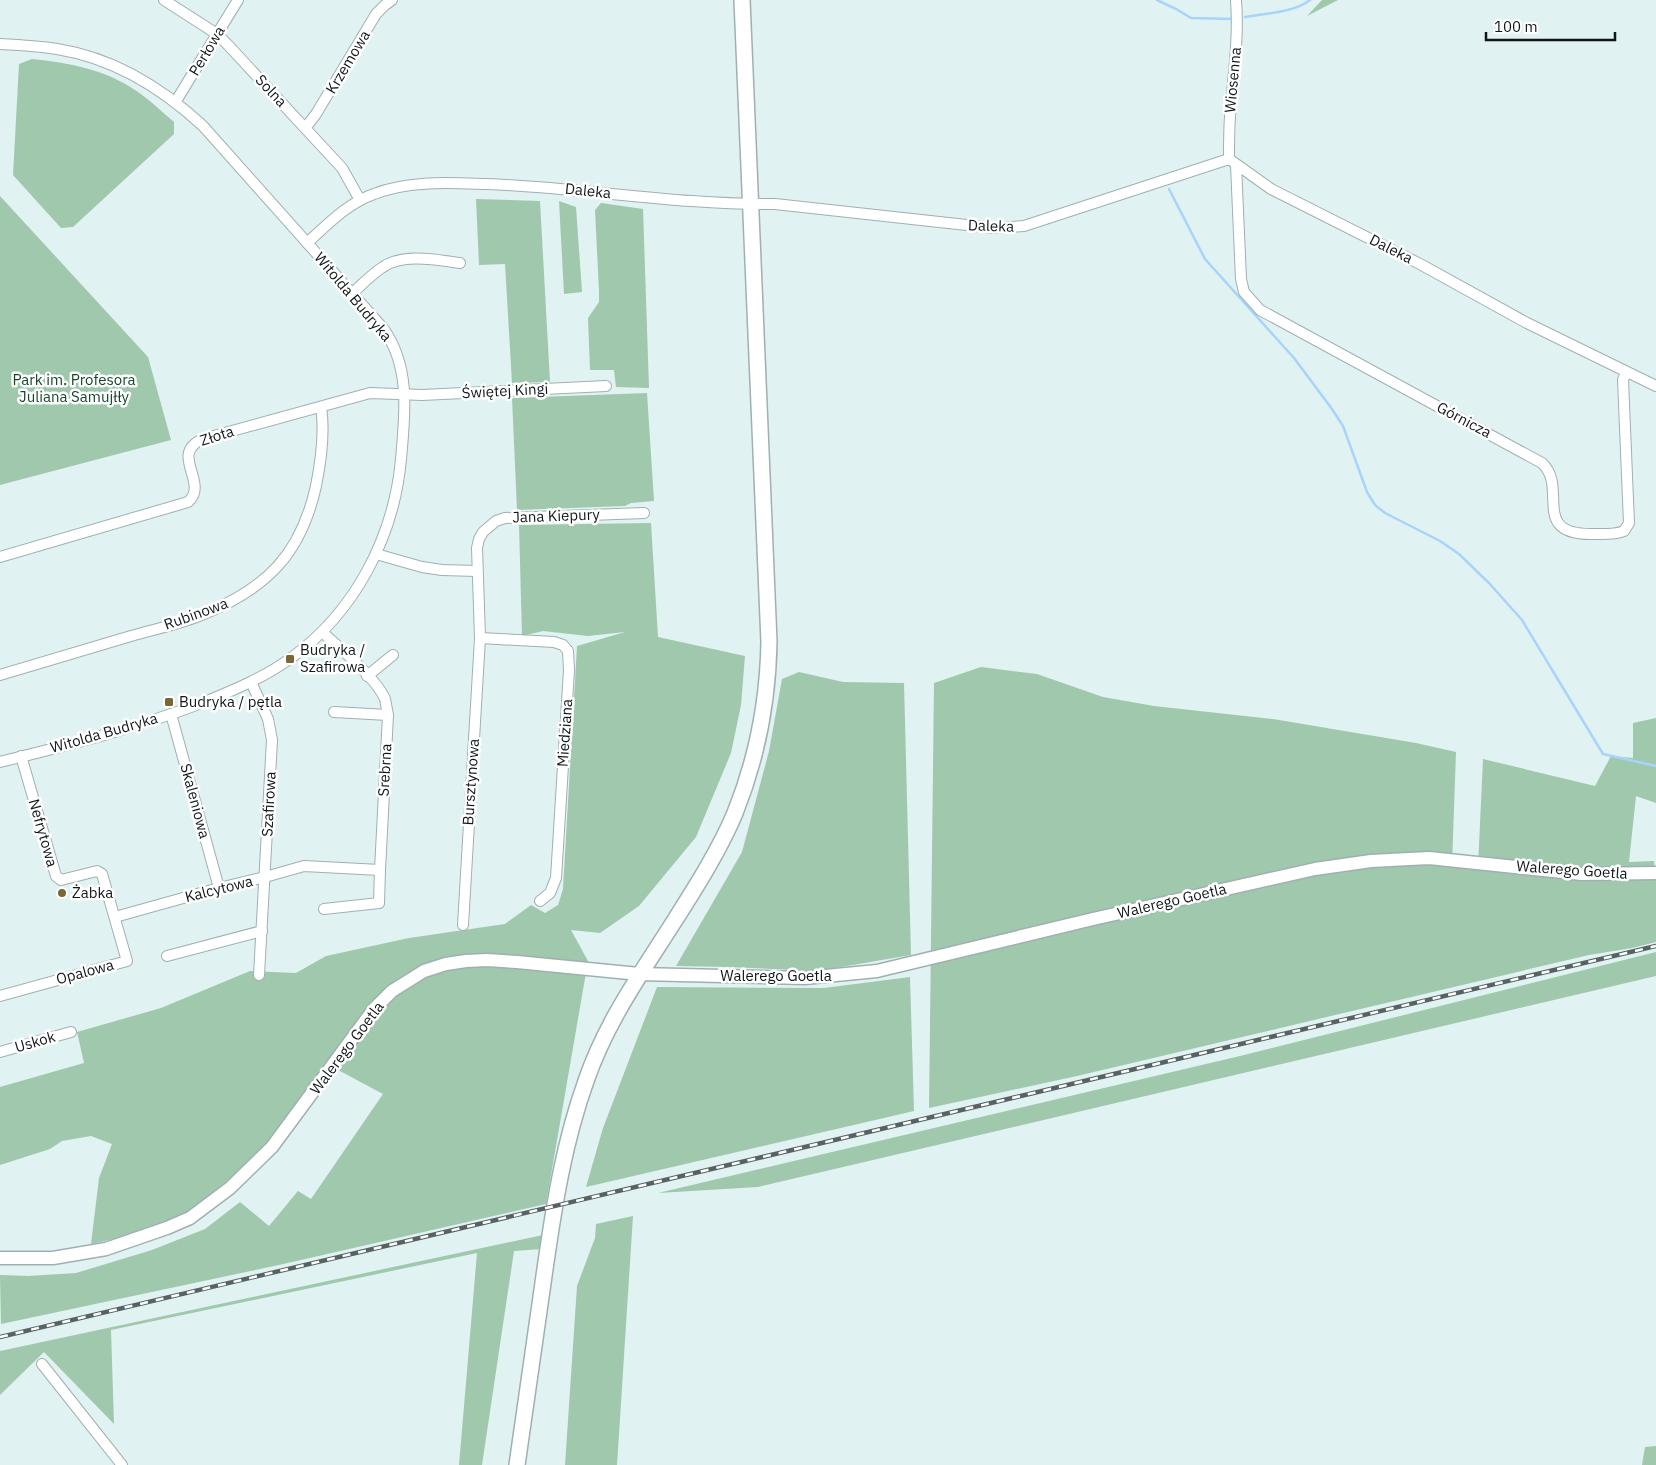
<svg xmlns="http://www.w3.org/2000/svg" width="1656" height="1465" viewBox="0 0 1656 1465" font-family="'IBM Plex Sans',sans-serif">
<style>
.green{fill:#a0c8ac}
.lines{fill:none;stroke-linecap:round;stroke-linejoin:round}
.stream{stroke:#a8d4fb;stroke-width:2.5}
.minor-casing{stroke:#a0b0b1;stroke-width:12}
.tertiary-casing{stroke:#a0b0b1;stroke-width:15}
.secondary-casing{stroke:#a0b0b1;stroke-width:18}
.minor{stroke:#fff;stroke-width:10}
.tertiary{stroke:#fff;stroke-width:12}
.secondary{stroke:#fff;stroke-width:15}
.rail-casing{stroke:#586263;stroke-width:4.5}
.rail{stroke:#fff;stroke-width:2.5;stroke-dasharray:8;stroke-linecap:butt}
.poi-dot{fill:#7b6635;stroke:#fff;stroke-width:2}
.labels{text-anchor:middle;stroke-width:5;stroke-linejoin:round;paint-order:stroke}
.street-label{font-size:15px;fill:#111718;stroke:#fff}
.park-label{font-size:15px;fill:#16472b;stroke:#fff}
.poi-label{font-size:15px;fill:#111718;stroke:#fff;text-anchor:start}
</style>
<rect width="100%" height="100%" fill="#e0f2f2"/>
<g class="green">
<path d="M1322 0H1338L1307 16Z"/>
<path d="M32 59C69 63 104 69 135 90 149 99 161 111 174 122V134L73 227 61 228 13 175 19 64Z"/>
<path d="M0 196 148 357 171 440 0 485Z"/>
<path d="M476 199 540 201 550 382 512 383 505 264 479 265Z"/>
<path d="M559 201 576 207 582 292 564 294Z"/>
<path d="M601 203 643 209 649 388 616 387 614 370H590L588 318 599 302V291L595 210Z"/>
<path d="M647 393 654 501 631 503 625 506 517 510 512 398Z"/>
<path d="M651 523 658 637 745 656 741 705 731 753 696 837 639 906 600 933 571 930 588 961 546 1204 279 1265 1 1324 0 1275 28 1276 76 1273 152 1250 205 1229 240 1202 269 1226 298 1191 311 1199 383 1094 325 1063 264 1151 185 1215 128 1236 91 1244 99 1178 112 1144 91 1136 62 1141 50 1149 0 1165V1087L84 1063 77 1032 161 1008 250 971 296 973 326 956 409 938 505 924 531 905 545 913 558 905 563 889 577 646 625 632 588 636 543 631 522 636 519 525Z"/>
<path d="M981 667 1037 674 1103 697 1154 706 1273 719 1416 743 1456 752 1452 865 1478 867 1483 759 1595 786 1611 756 1633 758V723L1656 718V803L1636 796 1629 862 1654 861 1656 882V942L1632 948 1589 955 1077 1076 929 1108 934 683Z"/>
<path d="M799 672 843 682 904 683 911 955 818 971 728 967 676 966 742 852 769 751 782 679Z"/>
<path d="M1656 952V976L758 1187 658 1193 1240 1056Z"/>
<path d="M910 977 914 1111 586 1187 603 1128 657 987 824 988Z"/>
<path d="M633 1216 617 1465H565L577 1286 595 1238 596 1224Z"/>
<path d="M543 1235 542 1249 514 1251 482 1465H459L477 1253 111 1330 114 1424 44 1352 0 1395V1351Z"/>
<path d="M1656 1446V1465H1642L1645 1447Z"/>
</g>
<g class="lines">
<g class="stream">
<path d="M1157 0 1176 9 1191 18 1233 19"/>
<path d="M1245 17C1266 13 1293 13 1310 0"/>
<path d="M1169 189 1205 259 1294 358 1332 409 1343 426 1367 492 1375 505 1385 513 1440 541 1459 554 1489 583 1522 620 1603 754 1656 766"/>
</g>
<g class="minor-casing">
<g id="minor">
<path d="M164 0 217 34 228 45 342 168 360 200"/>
<path d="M0 44C19 45 38 46 57 49 114 58 161 87 203 126L383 328C411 367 405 414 401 459 394 537 355 612 291 658 265 677 236 689 207 701 140 727 69 745 0 762"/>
<path d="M176 101 238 0"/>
<path d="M306 127 316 114 376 14 385 5 392 0"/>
<path d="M1229 159C1229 145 1229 131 1230 116 1233 77 1239 39 1236 0"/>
<path d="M1236 165 1241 279 1244 292 1260 310 1542 463C1569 488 1529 535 1593 534 1603 534 1615 535 1624 531L1629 523 1623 380 1626 372"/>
<path d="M307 243C328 224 348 203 374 194 409 180 451 183 487 184 584 188 679 205 775 204L994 228 1024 226 1229 159 1271 189 1420 264 1527 323 1656 386"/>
<path d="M353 293C362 284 372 274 383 267 403 253 437 260 460 263"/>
<path d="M376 554 422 567 442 570 477 571"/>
<path d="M0 557 188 502C210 483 168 454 203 439L370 393 422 395 606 386"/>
<path d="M480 638 554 642 563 645 568 651 569 670 556 878 550 893 540 901"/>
<path d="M0 675C44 662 88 649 131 636 155 629 181 624 204 614 267 588 301 554 316 486 321 461 325 432 321 407"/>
<path d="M367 676 393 655"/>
<path d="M251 682 268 719 272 740 259 975"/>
<path d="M334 712 388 715"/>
<path d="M171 714 219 888"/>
<path d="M324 909 379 903 380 870"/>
<path d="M115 917 219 888 265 877 304 866 380 870 388 715C387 710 386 704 385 699 376 678 340 648 322 632"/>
<path d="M463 925 480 638 477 548 479 539 483 532 496 521 505 518 644 513"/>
<path d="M167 956 262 931"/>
<path d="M0 996 127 961 102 874 97 871 61 880 56 876 21 756"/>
<path d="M0 1052 71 1032"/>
<path d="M42 1364 122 1465"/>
</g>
</g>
<g class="tertiary-casing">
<path id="tertiary" d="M0 1258H53L106 1249 167 1228 190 1218 230 1188 272 1147 374 1009 392 991 424 971 446 964 466 961 487 960 517 962 639 974 805 978 877 971 1093 919 1315 869 1371 861 1429 858 1582 874 1656 873"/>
</g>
<g class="secondary-casing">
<path id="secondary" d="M517 1465C526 1400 535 1335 545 1269 554 1206 564 1142 586 1081 606 1022 642 972 675 920 696 887 720 849 735 813 757 758 768 701 769 642L742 0"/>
</g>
<use href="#minor" class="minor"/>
<use href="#tertiary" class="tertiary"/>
<use href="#secondary" class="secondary"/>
<g class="rail-casing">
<path id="rail" d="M0 1337 1656 946"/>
</g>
<use href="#rail" class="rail"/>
</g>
<g class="poi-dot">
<rect x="285" y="654" width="10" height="10" rx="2.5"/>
<rect x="164" y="697" width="10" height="10" rx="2.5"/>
<circle cx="62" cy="893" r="5"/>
</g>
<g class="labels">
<g class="street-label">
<text transform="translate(207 51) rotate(-59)" y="5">Perłowa</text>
<text transform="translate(348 62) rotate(-59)" y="5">Krzemowa</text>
<text transform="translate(1233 80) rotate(-85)" y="5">Wiosenna</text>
<text transform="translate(271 91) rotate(47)" y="5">Solna</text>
<text transform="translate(588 191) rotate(6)" y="5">Daleka</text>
<text transform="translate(991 226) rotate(2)" y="5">Daleka</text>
<text transform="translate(1391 249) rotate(27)" y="5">Daleka</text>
<text transform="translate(353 297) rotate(50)" y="5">Witolda Budryka</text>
<text transform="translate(505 391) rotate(-3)" y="5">Świętej Kingi</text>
<text transform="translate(1464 420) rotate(28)" y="5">Górnicza</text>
<text transform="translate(217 436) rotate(-18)" y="5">Złota</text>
<text transform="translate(556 516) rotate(-2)" y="5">Jana Kiepury</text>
<text transform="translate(196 614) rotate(-20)" y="5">Rubinowa</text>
<text transform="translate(104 733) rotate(-16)" y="5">Witolda Budryka</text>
<text transform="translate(565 733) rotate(-86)" y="5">Miedziana</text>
<text transform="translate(385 770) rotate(-87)" y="5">Srebrna</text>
<text transform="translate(471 782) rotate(-86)" y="5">Bursztynowa</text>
<text transform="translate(195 801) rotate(75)" y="5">Skaleniowa</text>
<text transform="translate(269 804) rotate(-87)" y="5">Szafirowa</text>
<text transform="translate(43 833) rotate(74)" y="5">Nefrytowa</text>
<text transform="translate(1572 870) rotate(4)" y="5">Walerego Goetla</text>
<text transform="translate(219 889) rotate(-14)" y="5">Kalcytowa</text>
<text transform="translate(1172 901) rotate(-13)" y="5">Walerego Goetla</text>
<text transform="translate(85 972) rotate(-15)" y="5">Opalowa</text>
<text x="776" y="981">Walerego Goetla</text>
<text transform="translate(35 1042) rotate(-16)" y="5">Uskok</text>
<text transform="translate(347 1048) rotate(-53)" y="5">Walerego Goetla</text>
</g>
<g class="park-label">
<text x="74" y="385">Park im. Profesora<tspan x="74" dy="17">Juliana Samujłły</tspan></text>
</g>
<g class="poi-label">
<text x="300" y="655">Budryka /<tspan x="300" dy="17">Szafirowa</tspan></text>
<text x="179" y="707">Budryka / pętla</text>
<text x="72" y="898">Żabka</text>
</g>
</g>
<path d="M1486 32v8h129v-8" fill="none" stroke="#111718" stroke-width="2.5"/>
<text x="1494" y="32" font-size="15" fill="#111718" stroke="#ffffff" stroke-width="4" paint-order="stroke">100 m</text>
</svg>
